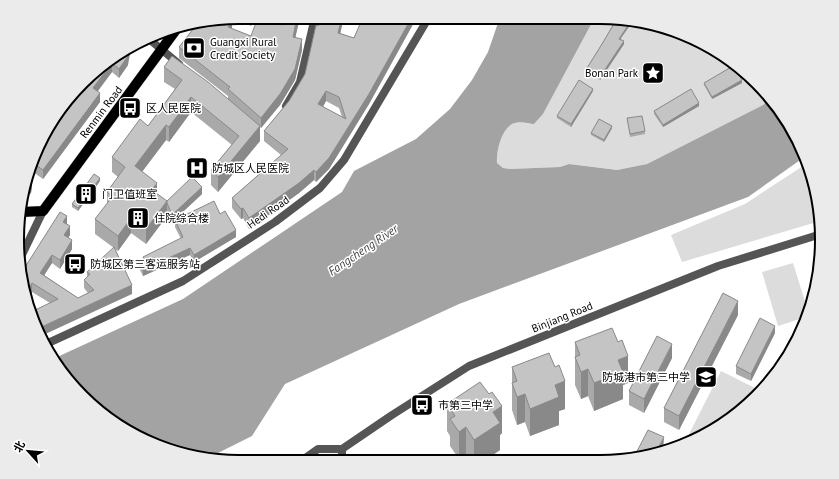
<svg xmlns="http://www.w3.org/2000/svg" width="839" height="479" viewBox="0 0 839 479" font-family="'PT Sans','Noto Sans SC',sans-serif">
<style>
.green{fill:#dcdcdc}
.water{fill:#a3a3a3}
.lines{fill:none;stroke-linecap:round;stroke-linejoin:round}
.primary-casing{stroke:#dbdbdb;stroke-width:11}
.minor{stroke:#555;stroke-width:8}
.tertiary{stroke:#555;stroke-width:8}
.primary{stroke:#000;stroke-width:10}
.wall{fill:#a9a9a9;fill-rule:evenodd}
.shaded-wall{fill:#898989}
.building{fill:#c4c4c4;stroke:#898989;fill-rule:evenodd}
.labels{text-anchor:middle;stroke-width:3;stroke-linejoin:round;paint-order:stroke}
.poi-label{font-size:11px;fill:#000;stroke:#fff;text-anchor:start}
.street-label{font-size:11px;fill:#000;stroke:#fff}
.water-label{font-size:12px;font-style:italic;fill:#444;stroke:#fff}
.rim{fill:none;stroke:#000;stroke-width:2}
</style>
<rect width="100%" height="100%" fill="#fff"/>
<g class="green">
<path d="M595 17H614L671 29 711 47 770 99 763 105 647 164 617 170 569 164 560 167 510 169 503 168 497 163C496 151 502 126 515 123 521 121 529 124 534 124L543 114Z"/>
<path d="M806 164 814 182 817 222 682 262 671 235 745 204Z"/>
<path d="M793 263 807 308 803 318 778 326 762 272Z"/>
<path d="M721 371 761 391 757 397 723 425 684 444Z"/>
</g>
<path class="water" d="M500 17H595L543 114 534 124C529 124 521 121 515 123 502 126 496 151 497 163L503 168 510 169 560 167 569 164 617 170 647 164 763 105 770 99 776 104 803 158 748 197 459 304 285 384 252 436 208 458 168 450 128 432 72 386 55 358 183 299 342 192 354 171 416 139 450 109 472 80 488 52Z"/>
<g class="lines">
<g class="primary-casing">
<path id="primary" d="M22 212 43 211 178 27"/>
</g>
<g class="minor">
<path d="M149 39 179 64"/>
<path d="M286 106 300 82 315 17"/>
<path d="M19 261 43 211"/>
<path d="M46 344 183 281 275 222 320 188 344 160 429 17"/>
<path d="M301 461 318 449H342"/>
</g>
<path class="tertiary" d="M342 461V449L392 415 469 366 718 266 818 235"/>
<use href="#primary" class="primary"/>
</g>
<g class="wall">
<path d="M240 17H256L251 26 235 18Z"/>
<path d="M300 17 295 38 302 50 295 80 280 105 261 128 260 127V141L218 192 211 185V170L232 145 191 112 169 142 166 140 142 172 157 194 167 201 202 194 172 222 167 211V216L146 244 131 233 118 251 115 249 132 294 50 303 32 292 28 299 22 272 67 224 70 235 68 238 72 249 60 269 52 263 44 275 78 298 88 293 84 288V280L87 277V272L114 248 95 234V219L107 204V192L118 177 112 172V157L148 126 175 89 164 82V67L228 99V96L179 58V47L197 24 234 18 231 22 232 29 251 36 282 25Z"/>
<path d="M320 17H344L340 33 354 38 363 17H417L369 104 329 169 316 182 314 180 299 193 249 229 243 218 241 219 232 208V198L281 155 264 141V131L289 101 305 74ZM326 101 339 108 342 117 323 107Z"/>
<path d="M617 18 621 39 624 44 600 80 587 71V68L602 44 614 23V21Z"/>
<path d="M104 63 128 65 119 78 112 72 98 91 100 102 43 179 30 170 53 120 62 116 85 85H84Z"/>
<path d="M704 83H742L712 99 704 85Z"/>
<path d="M593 91 571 127 557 118V116Z"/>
<path d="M699 106 663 127 654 114V111Z"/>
<path d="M627 118 645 131V134L630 137Z"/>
<path d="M612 128 604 142 591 135V133Z"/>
<path d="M100 181 78 211 72 207V204Z"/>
<path d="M25 182 32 187 31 193 26 197H23Z"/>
<path d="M220 214 236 237 194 262 190 255 143 276 139 268V261L143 259V257L181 239 175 227V220Z"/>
<path d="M738 315 679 430 664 422V408Z"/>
<path d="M775 333 751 381 736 374V366Z"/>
<path d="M575 342 628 383 623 385V399L594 411 588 396 581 399 575 385Z"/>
<path d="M672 358 644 413 629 405V391Z"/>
<path d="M512 367 565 409 559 411V425L530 436 525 422 517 425 512 410Z"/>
<path d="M447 404 502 433 500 435V450L484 461H470L466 455 459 459 450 446V436L447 431Z"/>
</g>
<g class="shaded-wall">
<path d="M251 17H256L251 26Z"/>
<path d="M297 17H300L293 48V37Z"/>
<path d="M342 17H344L338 43V33Z"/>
<path d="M412 17H417L369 104 329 169 316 182V172Z"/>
<path d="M234 18 226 29V19Z"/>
<path d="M631 21H633L619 41V39Z"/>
<path d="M232 22V33L228 27Z"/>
<path d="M302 39V50L295 80 280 105 261 128V118Z"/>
<path d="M624 41V44L600 80V77Z"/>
<path d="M131 48 128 65 119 78V69L130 49Z"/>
<path d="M112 63V72L93 97V88Z"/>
<path d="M742 80V83L712 99V97Z"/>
<path d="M593 89V91L571 127V124Z"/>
<path d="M326 91V101L318 115V104Z"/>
<path d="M100 93V102L43 179V170Z"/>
<path d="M191 97V112L169 142V127Z"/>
<path d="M699 103V106L663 127V125Z"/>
<path d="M166 125V140L135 181V166Z"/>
<path d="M260 126V141L218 192V177Z"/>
<path d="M612 126V128L604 142V140Z"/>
<path d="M314 170V180L299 193 249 229V218Z"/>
<path d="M32 178V187L31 193 26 197V188Z"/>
<path d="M100 178V181L78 211V208Z"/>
<path d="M157 183V198L152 190Z"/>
<path d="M202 187V194L172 222V215Z"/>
<path d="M167 201V216L146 244V229Z"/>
<path d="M243 208V218L241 219V209Z"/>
<path d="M67 216V225L63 222Z"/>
<path d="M131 218V233L118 251V236Z"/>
<path d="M70 226V235L64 244V235Z"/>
<path d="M236 230V237L194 262V255Z"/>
<path d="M72 240V249L60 269V260Z"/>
<path d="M190 248V255L143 276V270Z"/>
<path d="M52 255V263L40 282V273Z"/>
<path d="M32 283V292L28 299 27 293Z"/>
<path d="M132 285V294L41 336 37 329Z"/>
<path d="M738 301V315L679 430V416Z"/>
<path d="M775 326V333L751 381V374Z"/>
<path d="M672 344V358L644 413V399Z"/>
<path d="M628 356V383L623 385V399L594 411V383L618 360Z"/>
<path d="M588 369V396L581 399V372Z"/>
<path d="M565 381V409L559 411V425L530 436V409L555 385Z"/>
<path d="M525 394V422L517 425V397Z"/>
<path d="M502 406V433L500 435V450L484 461H474V440L493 412Z"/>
<path d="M466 427V455L459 459V432Z"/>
<path d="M664 437 663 452 655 454Z"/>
</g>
<g class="building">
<path d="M258 17 282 25 283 17H297L293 37 302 39 295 69 280 94 261 118 228 89 230 87 179 47 197 24 227 19 232 22 228 27 251 36Z"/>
<path d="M320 17H342L338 33 354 38 363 17H412L369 94 329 158 316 172 314 170 299 183 249 218 243 208 241 209 232 198 288 149 264 131 289 101 305 74 316 25 318 26ZM326 91 339 97 346 119 318 104Z"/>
<path d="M617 18 631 21 619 39 624 41 600 77 587 68 602 44 615 22 614 21Z"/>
<path d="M130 49 128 56 119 69 112 63 93 88 100 93 43 170 33 163 53 120 58 113 62 116 89 80V79L104 63Z"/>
<path d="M172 56 208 82 260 126 218 177 211 170 239 136 191 97 169 127 166 125 135 166 157 183 152 190 167 201 146 229 131 218 118 236 95 219 112 197 107 192 125 167 112 157 140 119 148 126 182 80 164 67Z"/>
<path d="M733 66 735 68 742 80 712 97 704 83Z"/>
<path d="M579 80 593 89 571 124 557 116Z"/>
<path d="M691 89 699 103 663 125 654 111Z"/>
<path d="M642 116 645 131 630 134 627 118Z"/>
<path d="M599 119 612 126 604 140 591 133Z"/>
<path d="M29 171 32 178 31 184 26 188H24L25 182Z"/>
<path d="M94 174 100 178 78 208 72 204Z"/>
<path d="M192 177 202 187 172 215 167 203V201L166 202Z"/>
<path d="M214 201 220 214 225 211 236 230 194 255 190 248 143 270 139 261 144 259 143 257 183 237 175 220Z"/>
<path d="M60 212 67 216 63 222 70 226 64 235 72 240 60 260 52 255 40 273 78 298 94 290 84 280 90 274 87 272 114 247 132 285 37 329 34 324 31 312 58 299 32 283 27 293 22 272Z"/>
<path d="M723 293 738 301 679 416 664 408Z"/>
<path d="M760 318 775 326 751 374 736 366Z"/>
<path d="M612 328 618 342 622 340 628 356 618 360 623 372 594 383 588 369 581 372 575 357 580 355 575 342Z"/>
<path d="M657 336 672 344 644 399 629 391Z"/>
<path d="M549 353 555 367 559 365 565 381 555 385 559 397 530 409 525 394 517 397 512 383 517 381 512 367Z"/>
<path d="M480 382 489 394 492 392 502 406 493 412 500 423 474 440 466 427 459 432 450 419 455 416 447 404Z"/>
<path d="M648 430 664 437 655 454 633 459Z"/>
</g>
<defs>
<g id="bank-square" transform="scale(1.15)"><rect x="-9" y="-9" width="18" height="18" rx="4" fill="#000" stroke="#fff"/><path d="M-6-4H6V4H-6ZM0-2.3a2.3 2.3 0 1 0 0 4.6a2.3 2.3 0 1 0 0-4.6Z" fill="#fff"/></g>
<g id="sight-square" transform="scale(1.15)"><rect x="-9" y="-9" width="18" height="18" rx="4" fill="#000" stroke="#fff"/><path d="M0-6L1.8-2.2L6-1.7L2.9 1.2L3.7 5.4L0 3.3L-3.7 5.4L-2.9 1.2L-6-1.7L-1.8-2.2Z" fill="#fff"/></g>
<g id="bus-square" transform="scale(1.15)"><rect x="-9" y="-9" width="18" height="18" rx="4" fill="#000" stroke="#fff"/><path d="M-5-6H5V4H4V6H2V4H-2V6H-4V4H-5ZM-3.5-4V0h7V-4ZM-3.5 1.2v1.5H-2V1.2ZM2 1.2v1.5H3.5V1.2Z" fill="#fff"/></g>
<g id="hospital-square" transform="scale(1.15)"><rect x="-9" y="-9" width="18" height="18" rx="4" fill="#000" stroke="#fff"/><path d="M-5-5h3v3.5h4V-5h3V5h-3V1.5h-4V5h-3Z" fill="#fff"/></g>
<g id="building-square" transform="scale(1.15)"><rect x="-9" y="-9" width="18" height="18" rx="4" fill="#000" stroke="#fff"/><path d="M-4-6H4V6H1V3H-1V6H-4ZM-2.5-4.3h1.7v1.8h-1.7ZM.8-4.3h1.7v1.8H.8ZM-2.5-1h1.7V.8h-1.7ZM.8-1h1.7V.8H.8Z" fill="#fff"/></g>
<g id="school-square" transform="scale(1.15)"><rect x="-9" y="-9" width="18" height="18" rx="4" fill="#000" stroke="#fff"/><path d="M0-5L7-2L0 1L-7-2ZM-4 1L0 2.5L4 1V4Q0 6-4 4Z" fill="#fff"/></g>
</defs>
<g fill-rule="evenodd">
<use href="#bank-square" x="194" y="48"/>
<use href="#sight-square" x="653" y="73"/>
<use href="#bus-square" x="130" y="108"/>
<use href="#hospital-square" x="197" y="168"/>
<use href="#building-square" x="86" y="194"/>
<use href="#building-square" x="138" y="218"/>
<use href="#bus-square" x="75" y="264"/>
<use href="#school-square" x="706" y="377"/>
<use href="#bus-square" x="422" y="405"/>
</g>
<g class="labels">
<g class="poi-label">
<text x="210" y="46">Guangxi Rural<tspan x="210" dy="13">Credit Society</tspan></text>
<text x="638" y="77" text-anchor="end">Bonan Park</text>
<text x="146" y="112">区人民医院</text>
<text x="212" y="172">防城区人民医院</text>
<text x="102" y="198">门卫值班室</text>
<text x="154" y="222">住院综合楼</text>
<text x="90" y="268">防城区第三客运服务站</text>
<text x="690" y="381" text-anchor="end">防城港市第三中学</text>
<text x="438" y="409">巿第三中学</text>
</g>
<g class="street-label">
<text transform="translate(101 112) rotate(-53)" y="4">Renmin Road</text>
<text transform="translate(268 212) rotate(-35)" y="4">Hedi Road</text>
<text transform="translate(562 317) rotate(-22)" y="4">Binjiang Road</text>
</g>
<g class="water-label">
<text transform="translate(363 250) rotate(-34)" y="4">Fangcheng River</text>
</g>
</g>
<path d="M0 0H839V479H0ZM239 24H600A215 215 0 0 1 815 239V240A215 215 0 0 1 600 455H239A215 215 0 0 1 24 240V239A215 215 0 0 1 239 24Z" fill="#ebebeb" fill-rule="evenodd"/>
<path class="rim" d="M239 24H600A215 215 0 0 1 815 239V240A215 215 0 0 1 600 455H239A215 215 0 0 1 24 240V239A215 215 0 0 1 239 24Z"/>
<g transform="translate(28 451) rotate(297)" stroke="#ffffff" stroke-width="3" paint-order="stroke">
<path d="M0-3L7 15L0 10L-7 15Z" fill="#000000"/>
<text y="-6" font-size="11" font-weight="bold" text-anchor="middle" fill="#000000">北</text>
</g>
</svg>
